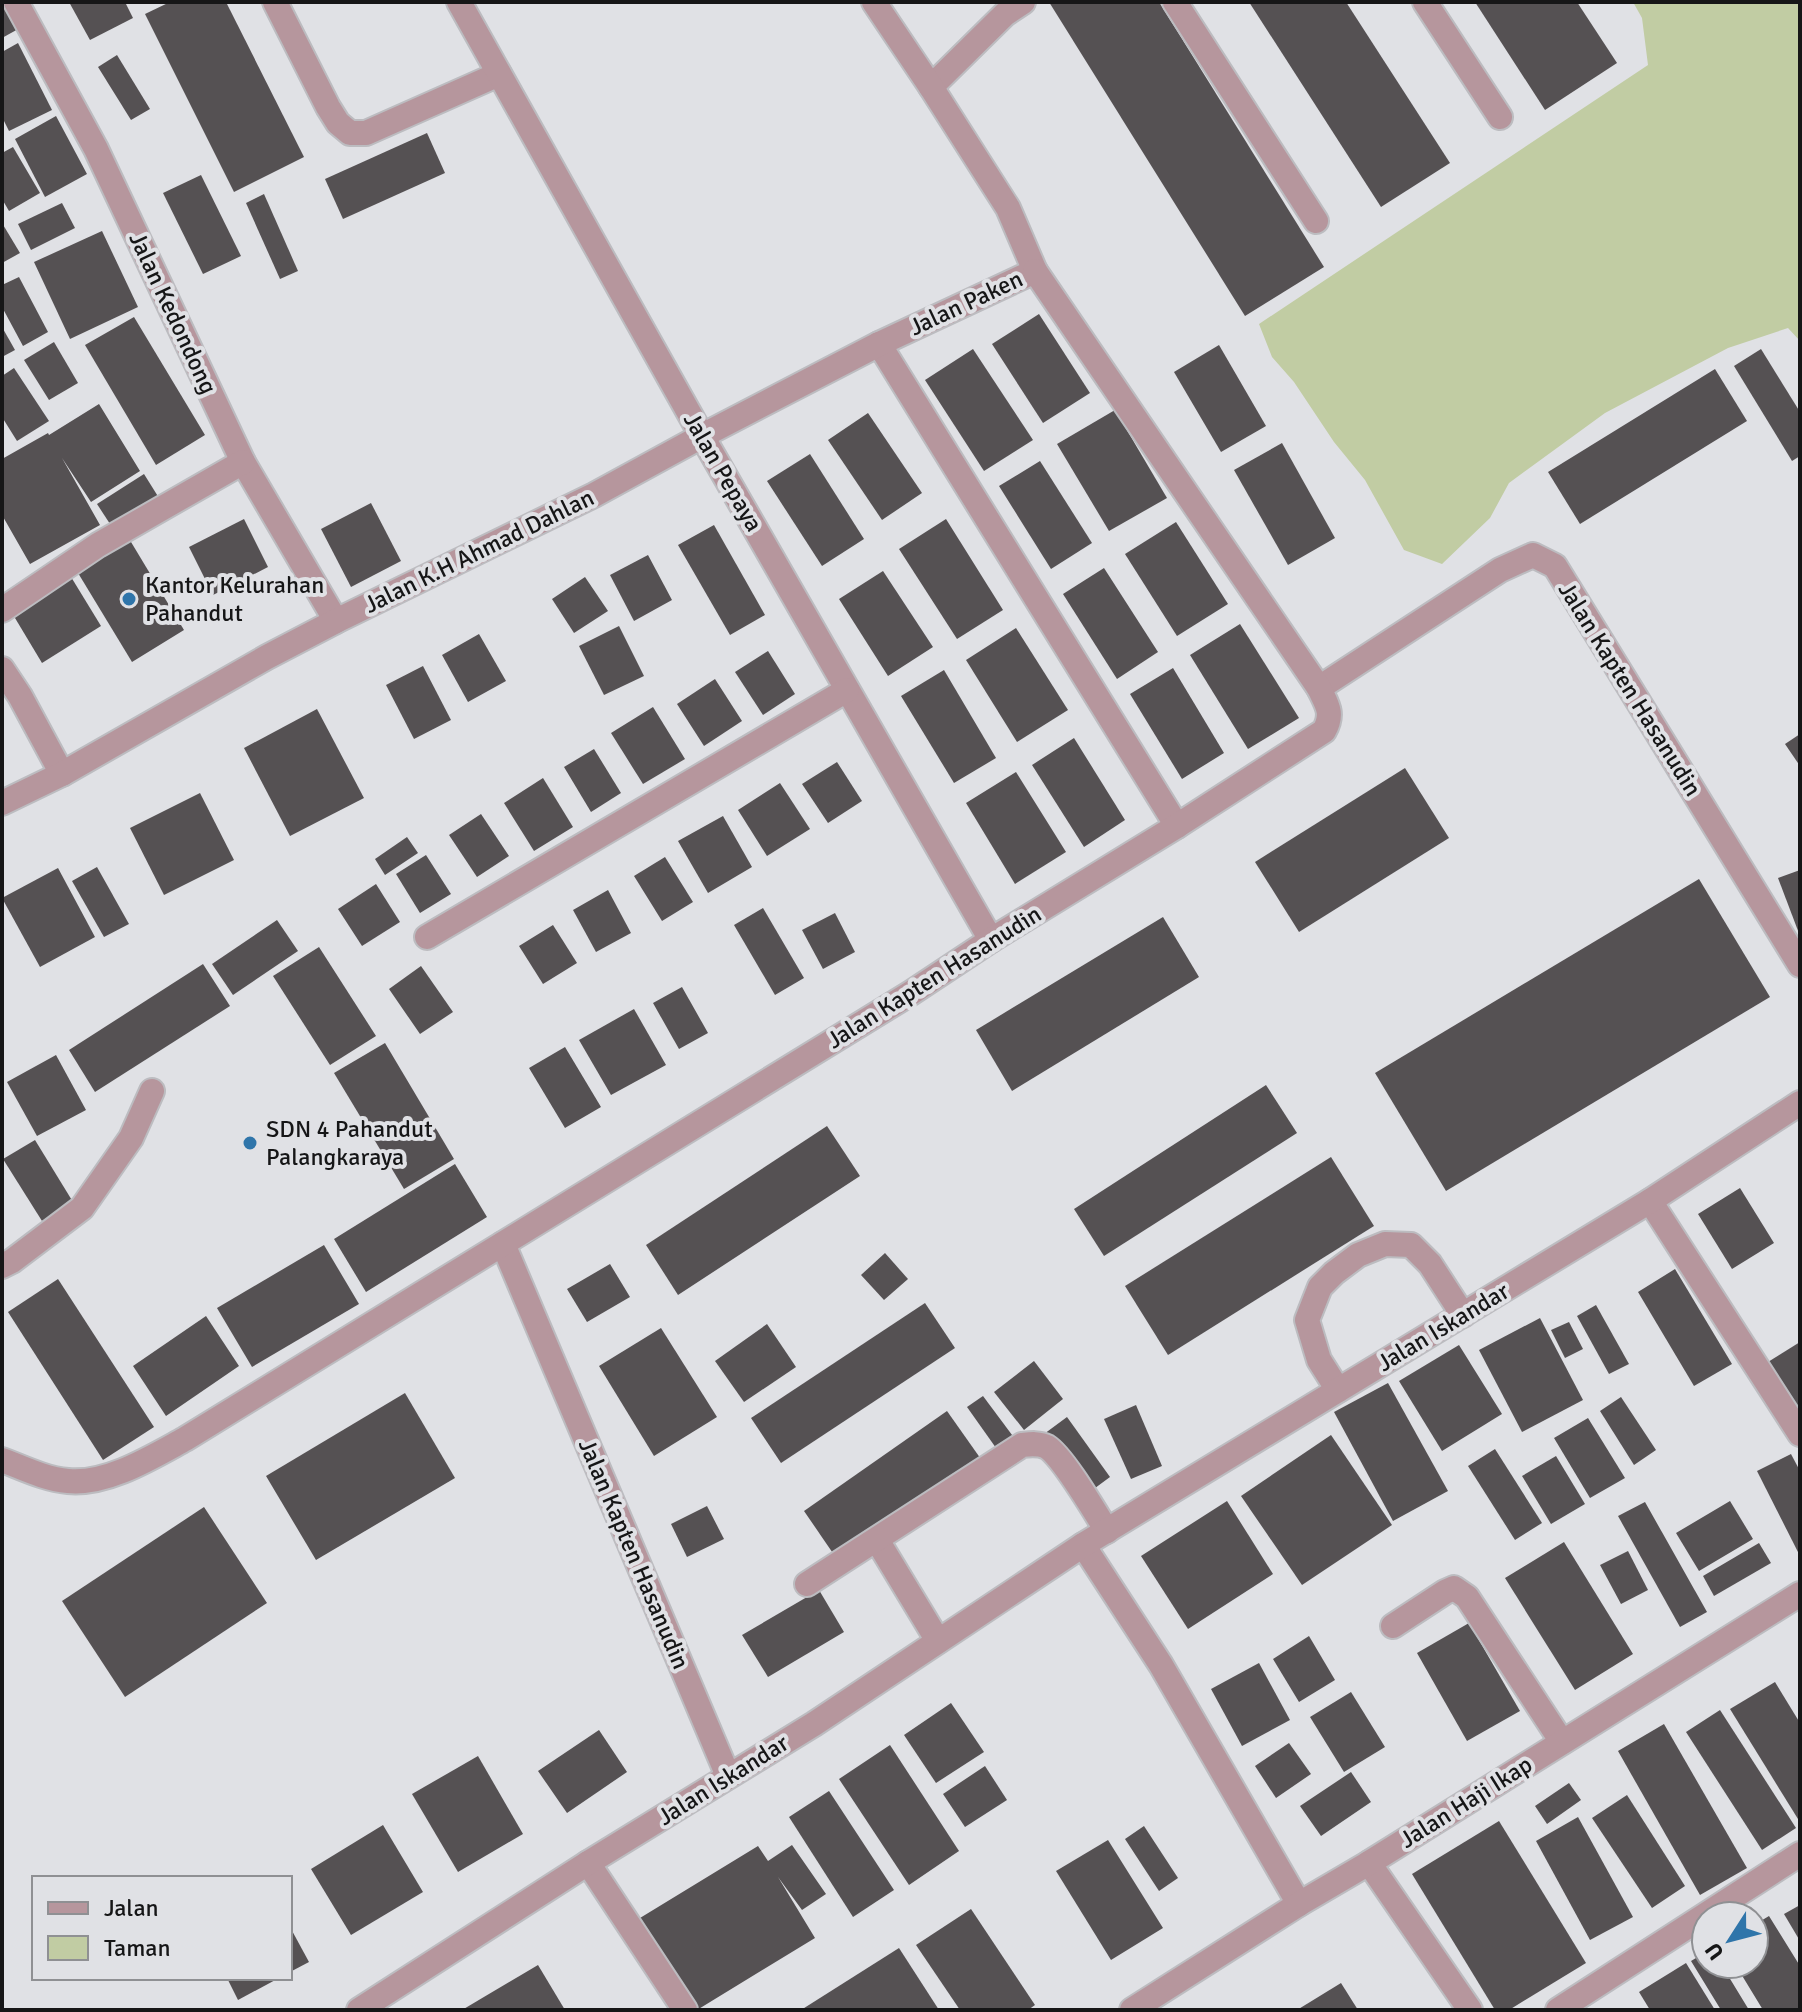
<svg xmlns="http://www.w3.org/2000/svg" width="1802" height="2012" viewBox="0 0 1802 2012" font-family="Signika,sans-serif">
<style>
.green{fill:#c1cca3}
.building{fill:#555153}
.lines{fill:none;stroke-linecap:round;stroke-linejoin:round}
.minor-casing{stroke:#bcbcc0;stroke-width:28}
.minor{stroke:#b6969d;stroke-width:24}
.poi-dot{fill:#2f75aa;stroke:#e0e1e5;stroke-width:3}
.labels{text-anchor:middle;stroke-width:8;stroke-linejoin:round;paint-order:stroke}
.street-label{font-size:24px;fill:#161617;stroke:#e0e1e5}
.poi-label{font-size:24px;fill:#161617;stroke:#e0e1e5;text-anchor:start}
</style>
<rect width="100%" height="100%" fill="#e0e1e5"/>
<path class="green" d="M1633 2H1800V341L1788 328 1728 348 1605 413 1509 483 1490 518 1442 564 1404 550 1365 480 1334 442 1294 382 1272 357 1259 324 1648 65 1642 18Z"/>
<g class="building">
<path d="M2 2H6L20 28 2 38Z"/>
<path d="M69 2H125L133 18 90 40Z"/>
<path d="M170 2H226L304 157 234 192 145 14Z"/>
<path d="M1049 2H1159L1324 267 1245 316Z"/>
<path d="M1249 2H1346L1450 163 1381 207Z"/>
<path d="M1475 2H1577L1617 63 1545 110Z"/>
<path d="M18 43 52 110 9 131 2 117V52Z"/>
<path d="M117 55 150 109 131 120 98 67Z"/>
<path d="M56 116 87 174 45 197 15 139Z"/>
<path d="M427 133 445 173 343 219 325 179Z"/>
<path d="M13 147 40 193 9 211 2 199V153Z"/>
<path d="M201 175 241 256 203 274 163 193Z"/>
<path d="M264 194 298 271 280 279 246 203Z"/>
<path d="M62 203 75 228 31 250 18 224Z"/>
<path d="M2 223 20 253 2 263Z"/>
<path d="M102 231 138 307 70 339 34 262Z"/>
<path d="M19 277 48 332 23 346 2 307V285Z"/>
<path d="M1039 314 1090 393 1043 423 992 344Z"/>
<path d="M134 317 205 435 156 465 85 345Z"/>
<path d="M2 327 15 350 2 357Z"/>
<path d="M54 342 78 383 49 400 24 360Z"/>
<path d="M1219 345 1266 426 1221 452 1174 372Z"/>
<path d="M973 349 1033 440 984 471 925 380Z"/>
<path d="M1761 349 1800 412V456L1792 461 1734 366Z"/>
<path d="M14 368 49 421 17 441 2 417V376Z"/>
<path d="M1715 369 1747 421 1580 524 1548 472Z"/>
<path d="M99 404 140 471 91 502 62 458 100 525 30 564 2 515V459L48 433 49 435Z"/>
<path d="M1115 410 1167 498 1109 531 1057 444Z"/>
<path d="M868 413 922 493 882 520 828 440Z"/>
<path d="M1282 443 1335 538 1288 565 1234 470Z"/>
<path d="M810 454 864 539 822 566 767 481Z"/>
<path d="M1040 461 1092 543 1051 569 999 486Z"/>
<path d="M144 474 159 498 112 527 97 504Z"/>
<path d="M371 503 401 561 351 587 321 529Z"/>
<path d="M244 519 268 567 213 595 189 547Z"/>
<path d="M946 519 1003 610 957 639 899 549Z"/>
<path d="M1176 522 1228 604 1177 636 1125 554Z"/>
<path d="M714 525 765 615 730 635 678 545Z"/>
<path d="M128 537 184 630 132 662 75 568Z"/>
<path d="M648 555 672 600 634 621 610 575Z"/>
<path d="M1104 568 1158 652 1117 679 1063 594Z"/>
<path d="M883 571 933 647 888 676 839 599Z"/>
<path d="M68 572 101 626 42 663 9 608Z"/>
<path d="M585 577 608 611 574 633 552 599Z"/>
<path d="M1240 624 1299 718 1248 749 1190 655Z"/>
<path d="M619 626 644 676 604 695 579 646Z"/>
<path d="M1016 628 1068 710 1017 742 966 660Z"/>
<path d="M479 634 506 681 468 702 442 655Z"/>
<path d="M768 651 795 694 763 715 735 672Z"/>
<path d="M423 666 451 720 414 739 386 685Z"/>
<path d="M1173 668 1224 753 1182 779 1130 694Z"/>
<path d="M944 670 996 758 954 783 901 696Z"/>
<path d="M715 679 742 721 704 746 677 704Z"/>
<path d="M653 707 685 759 643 784 611 733Z"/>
<path d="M317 709 364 798 290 836 244 748Z"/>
<path d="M1800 734V766L1785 744Z"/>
<path d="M1074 738 1125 820 1084 847 1032 765Z"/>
<path d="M594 749 621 793 591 812 564 767Z"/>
<path d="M837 762 862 801 828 823 802 784Z"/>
<path d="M1405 768 1449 838 1299 932 1255 862Z"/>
<path d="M1016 772 1066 852 1015 884 966 803Z"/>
<path d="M543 778 573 827 534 851 504 803Z"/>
<path d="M780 783 810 829 767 856 738 810Z"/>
<path d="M200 793 234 860 164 895 130 828Z"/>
<path d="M481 814 509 856 477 877 449 835Z"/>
<path d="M723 816 752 867 708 893 678 841Z"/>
<path d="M407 837 418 853 385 875 375 859Z"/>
<path d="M426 855 451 894 420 913 396 874Z"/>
<path d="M665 857 693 902 662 921 634 876Z"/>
<path d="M97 867 129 924 104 937 72 881Z"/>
<path d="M58 868 95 937 40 967 2 898Z"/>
<path d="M1800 870V936L1778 878Z"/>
<path d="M1699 879 1770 997 1446 1191 1375 1073Z"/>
<path d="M376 884 400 922 362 946 338 909Z"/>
<path d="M608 890 631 933 596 952 573 910Z"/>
<path d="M763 908 804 978 775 995 734 925Z"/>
<path d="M835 913 855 952 823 969 802 930Z"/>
<path d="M1163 917 1199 977 1012 1091 976 1030Z"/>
<path d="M277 920 298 951 233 995 212 964Z"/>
<path d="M553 925 577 963 543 984 519 946Z"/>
<path d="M319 947 376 1036 330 1065 273 976Z"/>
<path d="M203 964 230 1006 95 1092 69 1050Z"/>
<path d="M421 966 453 1012 420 1034 389 989Z"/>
<path d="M682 987 708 1033 679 1049 653 1003Z"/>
<path d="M634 1009 666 1065 611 1095 579 1040Z"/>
<path d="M385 1043 454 1159 404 1189 334 1073Z"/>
<path d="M565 1047 601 1107 565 1128 529 1068Z"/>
<path d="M56 1055 86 1110 37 1136 7 1082Z"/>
<path d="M1266 1085 1297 1133 1104 1256 1074 1209Z"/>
<path d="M827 1126 860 1176 678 1295 646 1245Z"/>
<path d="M35 1140 73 1202 42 1221 3 1159Z"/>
<path d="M1331 1157 1374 1226 1168 1355 1125 1286Z"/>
<path d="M455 1164 487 1217 366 1292 334 1239Z"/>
<path d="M1740 1188 1774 1243 1732 1269 1698 1214Z"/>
<path d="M324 1245 359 1304 252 1367 217 1308Z"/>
<path d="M885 1253 908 1279 884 1300 861 1275Z"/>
<path d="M610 1264 630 1297 587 1322 567 1289Z"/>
<path d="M1675 1269 1732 1364 1694 1386 1638 1292Z"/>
<path d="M58 1279 154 1427 103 1460 8 1312Z"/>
<path d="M925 1303 955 1348 781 1463 751 1418Z"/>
<path d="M1596 1305 1629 1364 1609 1374 1577 1316Z"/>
<path d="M206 1316 239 1366 166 1416 133 1366Z"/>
<path d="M1540 1318 1583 1400 1522 1432 1479 1350Z"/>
<path d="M1569 1322 1583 1349 1565 1358 1551 1330Z"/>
<path d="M767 1324 796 1367 744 1402 715 1361Z"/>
<path d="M661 1328 717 1417 654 1456 599 1366Z"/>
<path d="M1800 1342V1412L1768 1362Z"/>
<path d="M1459 1345 1502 1414 1442 1451 1399 1381Z"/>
<path d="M1034 1361 1063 1399 1024 1430 994 1392Z"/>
<path d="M1388 1383 1448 1491 1393 1521 1334 1412Z"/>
<path d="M405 1393 455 1478 316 1560 266 1476Z"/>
<path d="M983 1396 1018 1443 1001 1455 967 1407Z"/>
<path d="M1621 1397 1656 1450 1634 1465 1600 1411Z"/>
<path d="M1136 1405 1162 1466 1131 1479 1104 1419Z"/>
<path d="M947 1411 983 1462 839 1562 804 1511Z"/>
<path d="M1067 1417 1110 1477 1087 1494 1044 1434Z"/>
<path d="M1588 1418 1625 1478 1590 1498 1554 1438Z"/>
<path d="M1331 1435 1392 1525 1302 1585 1241 1496Z"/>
<path d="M1495 1449 1542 1523 1515 1540 1468 1466Z"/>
<path d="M1791 1454 1800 1471V1556L1757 1471Z"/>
<path d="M1556 1456 1585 1504 1551 1524 1522 1476Z"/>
<path d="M1227 1501 1273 1574 1188 1629 1141 1556Z"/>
<path d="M1730 1501 1753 1539 1699 1571 1676 1533Z"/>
<path d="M1645 1502 1707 1612 1680 1627 1618 1516Z"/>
<path d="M707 1506 724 1539 687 1557 671 1524Z"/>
<path d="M204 1507 267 1603 125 1697 62 1601Z"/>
<path d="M1564 1542 1633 1654 1575 1690 1505 1578Z"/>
<path d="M1759 1543 1771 1563 1714 1596 1703 1576Z"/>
<path d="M1628 1551 1648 1590 1621 1604 1600 1565Z"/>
<path d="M819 1590 844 1632 768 1677 742 1635Z"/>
<path d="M1469 1623 1520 1711 1467 1741 1417 1653Z"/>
<path d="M1309 1636 1335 1680 1299 1702 1273 1659Z"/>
<path d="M1259 1663 1290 1720 1242 1746 1211 1689Z"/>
<path d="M1775 1682 1800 1723V1817L1798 1819 1730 1709Z"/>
<path d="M1351 1692 1385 1747 1344 1772 1310 1717Z"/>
<path d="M951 1703 984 1752 936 1783 904 1735Z"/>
<path d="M1720 1710 1796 1828 1762 1850 1686 1732Z"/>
<path d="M1664 1724 1747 1868 1700 1895 1618 1751Z"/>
<path d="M599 1730 627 1772 567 1813 538 1771Z"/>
<path d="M1289 1743 1311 1774 1276 1798 1255 1766Z"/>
<path d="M890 1745 959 1851 909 1885 839 1779Z"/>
<path d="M478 1756 523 1834 458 1872 412 1794Z"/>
<path d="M985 1766 1007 1800 965 1827 943 1794Z"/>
<path d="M1351 1772 1371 1802 1321 1836 1300 1806Z"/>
<path d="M1569 1783 1581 1800 1547 1824 1535 1806Z"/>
<path d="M829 1791 894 1890 853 1917 789 1817Z"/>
<path d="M1627 1795 1685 1886 1652 1908 1592 1818Z"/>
<path d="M1578 1817 1633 1917 1590 1940 1536 1841Z"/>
<path d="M1499 1821 1586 1963 1509 2010H1495L1412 1874Z"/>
<path d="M383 1825 423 1892 351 1935 311 1869Z"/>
<path d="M1144 1826 1178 1878 1159 1891 1125 1839Z"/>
<path d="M1108 1840 1163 1928 1111 1960 1056 1871Z"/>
<path d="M792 1845 826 1894 802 1910 778 1877 815 1938 697 2010 640 1918 758 1846 768 1861Z"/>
<path d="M1800 1905V1941L1784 1914Z"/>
<path d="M971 1909 1035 2005 1028 2010H960L916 1945Z"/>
<path d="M1769 1916 1800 1966V2010H1763L1735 1964H1754V1925Z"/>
<path d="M290 1927 309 1962 290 1972Z"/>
<path d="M899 1948 939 2010H801Z"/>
<path d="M1706 1952V1964H1721L1749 2010H1721L1691 1961Z"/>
<path d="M1686 1963 1715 2010H1650L1639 1992Z"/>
<path d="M538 1965 565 2010H462Z"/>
<path d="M227 1978H279L238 2000Z"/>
<path d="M1341 1983 1358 2010H1297Z"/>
</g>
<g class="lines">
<g class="minor-casing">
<g id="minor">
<path d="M16 2 96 149 243 462 336 621"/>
<path d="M275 2 328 107 338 123 350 133H366L499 74"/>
<path d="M459 2 702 436 991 940"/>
<path d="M1175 2 1316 221"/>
<path d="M1425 2 1500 117"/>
<path d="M931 87 1005 14 1023 2"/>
<path d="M879 344 1177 826"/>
<path d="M2 610 98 545 243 462"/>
<path d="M2 669 20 696 62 774"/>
<path d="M1319 688 1500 570 1533 555 1555 566 1800 965"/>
<path d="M2 803 62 774 267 657 336 621 594 495 702 436 879 344 1035 271 1008 208 931 87 874 2"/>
<path d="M427 937 847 690"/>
<path d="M1650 1201 1800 1434"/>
<path d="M503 1244 728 1776"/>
<path d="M2 1266 12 1261 82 1208 131 1138 152 1091"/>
<path d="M1338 1390 1319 1360 1307 1320 1320 1287 1334 1273 1358 1255 1385 1244 1411 1245 1430 1264 1463 1315"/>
<path d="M2 1460C23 1468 45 1479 68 1481 107 1485 152 1457 185 1439L911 993 991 940 1177 826 1324 731C1334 713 1327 705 1319 688L1035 271"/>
<path d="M877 1540 938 1641"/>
<path d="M1083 1545 1161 1665 1299 1904"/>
<path d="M807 1584 1022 1445C1031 1444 1039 1443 1047 1447 1063 1457 1095 1512 1107 1531"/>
<path d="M1393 1626 1445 1592 1454 1588 1467 1597 1562 1742"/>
<path d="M588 1863 685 2010"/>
<path d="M1369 1863 1470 2010"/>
<path d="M359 2010 588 1863 814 1724 1083 1545 1650 1201 1800 1103"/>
<path d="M1132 2010 1299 1904 1369 1863 1800 1594"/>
<path d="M1558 2010 1800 1854"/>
</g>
</g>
<use href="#minor" class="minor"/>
</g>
<g class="poi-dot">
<circle cx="129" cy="599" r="8"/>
<circle cx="250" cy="1143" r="8"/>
</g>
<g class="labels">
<g class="street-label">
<text transform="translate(966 303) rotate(-25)" y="8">Jalan Paken</text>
<text transform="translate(173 313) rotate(65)" y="8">Jalan Kedondong</text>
<text transform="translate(723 472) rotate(60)" y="8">Jalan Pepaya</text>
<text transform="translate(479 551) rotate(-26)" y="8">Jalan K.H Ahmad Dahlan</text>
<text transform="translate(1630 689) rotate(58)" y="8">Jalan Kapten Hasanudin</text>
<text transform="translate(934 977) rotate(-32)" y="8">Jalan Kapten Hasanudin</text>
<text transform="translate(1443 1327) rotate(-31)" y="8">Jalan Iskandar</text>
<text transform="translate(634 1554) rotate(67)" y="8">Jalan Kapten Hasanudin</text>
<text transform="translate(723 1780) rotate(-32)" y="8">Jalan Iskandar</text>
<text transform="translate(1466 1802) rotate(-32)" y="8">Jalan Haji Ikap</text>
</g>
<g class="poi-label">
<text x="145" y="593">Kantor Kelurahan<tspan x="145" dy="28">Pahandut</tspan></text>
<text x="266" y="1137">SDN 4 Pahandut<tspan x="266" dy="28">Palangkaraya</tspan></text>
</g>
</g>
<rect width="1802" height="2012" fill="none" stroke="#161617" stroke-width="8"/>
<rect x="32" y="1876" width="260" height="104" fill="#e0e1e5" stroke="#8f9093" stroke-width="2"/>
<rect x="48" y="1902" width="40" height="12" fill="#b6969d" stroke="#8f9093" stroke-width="2"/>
<text x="104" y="1916" font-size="24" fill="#161617">Jalan</text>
<rect x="48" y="1936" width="40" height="24" fill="#c1cca3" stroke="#8f9093" stroke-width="2"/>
<text x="104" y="1956" font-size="24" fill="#161617">Taman</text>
<g transform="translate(1730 1940) rotate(234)"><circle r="38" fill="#e0e1e5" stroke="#8f9093" stroke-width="2"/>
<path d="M0-6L14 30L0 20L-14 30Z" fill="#2f75aa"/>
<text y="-12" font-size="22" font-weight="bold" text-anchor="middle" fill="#161617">U</text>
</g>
</svg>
